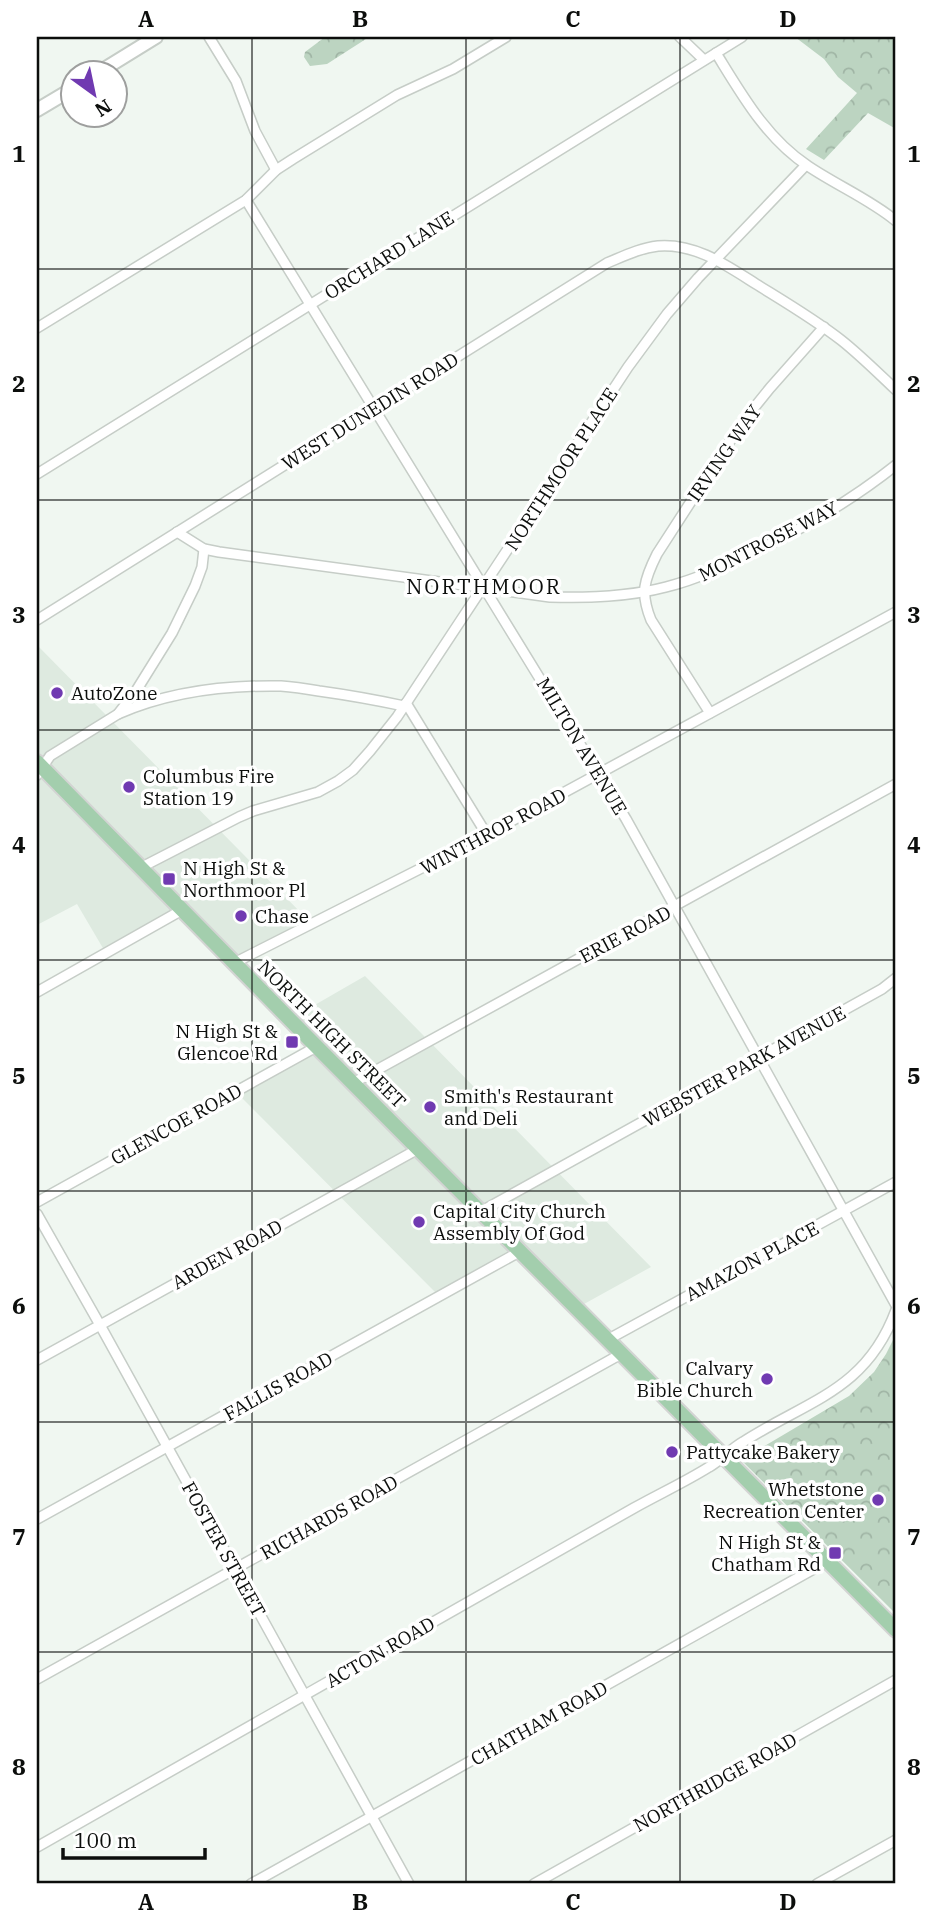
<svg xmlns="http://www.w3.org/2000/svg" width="933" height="1921" viewBox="0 0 933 1921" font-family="'IBM Plex Serif',serif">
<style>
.built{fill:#deeae0}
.forest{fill:url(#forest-crowns)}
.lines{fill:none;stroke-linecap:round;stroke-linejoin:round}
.street-casing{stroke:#c6cdc7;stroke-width:12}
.secondary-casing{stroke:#c6cdc7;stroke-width:16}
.primary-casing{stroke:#d3d4d3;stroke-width:18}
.street{stroke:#fff;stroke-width:9}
.secondary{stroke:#fff;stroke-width:12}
.primary{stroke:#a3cead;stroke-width:14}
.grid{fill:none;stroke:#0c0e0c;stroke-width:2;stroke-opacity:0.55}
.poi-dot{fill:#703ab1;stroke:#fff;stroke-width:2.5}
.labels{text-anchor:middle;stroke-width:7;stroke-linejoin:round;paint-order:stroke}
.street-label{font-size:19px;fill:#0c0e0c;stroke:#fff}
.poi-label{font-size:19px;fill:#0c0e0c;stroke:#fff;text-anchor:start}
.neighbourhood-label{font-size:21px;letter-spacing:2px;fill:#0c0e0c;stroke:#fff}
.neatline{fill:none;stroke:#0c0e0c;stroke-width:2.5}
.grid-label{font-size:23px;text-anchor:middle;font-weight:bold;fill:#0c0e0c}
</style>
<defs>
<pattern id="forest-crowns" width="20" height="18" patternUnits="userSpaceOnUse" patternTransform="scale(1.75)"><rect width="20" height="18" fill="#bcd4c1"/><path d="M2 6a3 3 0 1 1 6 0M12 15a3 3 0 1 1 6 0" fill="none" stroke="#a0b5a5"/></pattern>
</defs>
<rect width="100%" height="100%" fill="#f0f7f1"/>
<g class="built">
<path d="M37 645 313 925 235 966 180 912 107 955 77 904 37 925Z"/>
<path d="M365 976 651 1267 575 1309 519 1253 440 1297 236 1092 315 1048 287 1021Z"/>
</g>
<g class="forest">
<path d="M325 37H369L327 64 310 66 304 57 305 52Z"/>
<path d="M795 37H896V129L868 113 824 160 806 149 857 93 838 77 824 59Z"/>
<path d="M896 1334V1614L741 1460 849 1396 874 1372 886 1354Z"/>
</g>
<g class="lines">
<g class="street-casing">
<g id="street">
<path d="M209 37 236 81 255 131 276 170"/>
<path d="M680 37 704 60"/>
<path d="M716 53C742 95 766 138 808 166 836 185 871 200 896 221"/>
<path d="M246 200 626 819 896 1305"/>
<path d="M37 328 246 200 276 170 293 159 397 95 453 69 506 37"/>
<path d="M37 474 742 37"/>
<path d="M177 532 204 549 219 552 550 597C589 598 628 597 666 587 698 579 727 565 756 551 806 527 852 500 896 465"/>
<path d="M37 620 607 263C624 256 640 248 658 246 695 243 726 265 756 284 785 302 814 319 841 340 860 355 878 373 896 390"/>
<path d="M406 703 487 835"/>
<path d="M710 713 651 620C640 593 644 580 657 554L741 424 770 388 824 327"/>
<path d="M118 714C168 692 227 685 281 686 294 687 307 689 319 691 348 695 376 700 404 706"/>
<path d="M37 775 50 756 118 714 136 691 172 633 195 586 202 567 204 549"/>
<path d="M140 868 239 817 253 811 318 792 338 781 353 770 370 751 397 717 628 367 667 314 698 278 806 165"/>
<path d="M234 963 473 842 896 612"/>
<path d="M37 992 182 910"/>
<path d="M353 1083 896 784"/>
<path d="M37 1202 316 1047"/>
<path d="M480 1212 882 989 896 978"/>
<path d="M37 1214 100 1325 409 1884"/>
<path d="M607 1340 896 1182"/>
<path d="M37 1360 418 1149"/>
<path d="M37 1519 519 1252"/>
<path d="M37 1679 621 1354"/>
<path d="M37 1847 634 1508C659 1494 685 1482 709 1467 721 1460 731 1449 743 1442 808 1400 866 1391 896 1310"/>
<path d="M251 1884 826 1562"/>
<path d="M534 1884 896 1680"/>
<path d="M817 1884 896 1840"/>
</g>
</g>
<g class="secondary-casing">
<g id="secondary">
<path d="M96 74 156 37"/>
<path d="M37 110 74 88"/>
</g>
</g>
<g class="primary-casing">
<path id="primary" d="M37 762 307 1037 896 1630"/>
</g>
<use href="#street" class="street"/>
<use href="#secondary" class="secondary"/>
<use href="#primary" class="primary"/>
</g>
<path class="grid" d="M252 37V1884M466 37V1884M680 37V1884M37 269H896M37 500H896M37 730H896M37 960H896M37 1191H896M37 1422H896M37 1652H896"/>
<g class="poi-dot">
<circle cx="57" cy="693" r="7"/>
<circle cx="129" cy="787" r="7"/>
<rect x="162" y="872" width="14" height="14" rx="3.5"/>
<circle cx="241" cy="916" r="7"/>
<rect x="285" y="1035" width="14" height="14" rx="3.5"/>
<circle cx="430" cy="1107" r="7"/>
<circle cx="419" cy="1222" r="7"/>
<circle cx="767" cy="1379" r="7"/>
<circle cx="672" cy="1452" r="7"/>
<circle cx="878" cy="1500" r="7"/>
<rect x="828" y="1546" width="14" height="14" rx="3.5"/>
</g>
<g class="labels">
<g class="street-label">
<text transform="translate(389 255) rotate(-32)" y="7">ORCHARD LANE</text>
<text transform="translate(370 411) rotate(-32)" y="7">WEST DUNEDIN ROAD</text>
<text transform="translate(724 453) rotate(-55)" y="7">IRVING WAY</text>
<text transform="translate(561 469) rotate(-57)" y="7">NORTHMOOR PLACE</text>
<text transform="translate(768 541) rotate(-27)" y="7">MONTROSE WAY</text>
<text transform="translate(582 746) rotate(59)" y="7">MILTON AVENUE</text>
<text transform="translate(493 831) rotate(-28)" y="7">WINTHROP ROAD</text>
<text transform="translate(625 934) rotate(-28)" y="7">ERIE ROAD</text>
<text transform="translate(332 1034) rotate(45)" y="7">NORTH HIGH STREET</text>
<text transform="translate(744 1066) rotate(-29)" y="7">WEBSTER PARK AVENUE</text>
<text transform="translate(176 1124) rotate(-29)" y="7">GLENCOE ROAD</text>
<text transform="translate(227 1254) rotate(-29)" y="7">ARDEN ROAD</text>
<text transform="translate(752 1261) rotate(-28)" y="7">AMAZON PLACE</text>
<text transform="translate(278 1386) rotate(-29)" y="7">FALLIS ROAD</text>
<text transform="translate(329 1517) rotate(-29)" y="7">RICHARDS ROAD</text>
<text transform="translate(224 1549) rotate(61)" y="7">FOSTER STREET</text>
<text transform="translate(380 1652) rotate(-30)" y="7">ACTON ROAD</text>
<text transform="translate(539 1723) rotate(-29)" y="7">CHATHAM ROAD</text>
<text transform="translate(715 1782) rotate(-29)" y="7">NORTHRIDGE ROAD</text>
</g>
<g class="poi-label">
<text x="71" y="700">AutoZone</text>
<text x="143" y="783">Columbus Fire<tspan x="143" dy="22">Station 19</tspan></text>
<text x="183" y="875">N High St &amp;<tspan x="183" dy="22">Northmoor Pl</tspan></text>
<text x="255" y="923">Chase</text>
<text x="278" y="1038" text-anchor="end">N High St &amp;<tspan x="278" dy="22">Glencoe Rd</tspan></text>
<text x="444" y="1103">Smith's Restaurant<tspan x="444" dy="22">and Deli</tspan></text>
<text x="433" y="1218">Capital City Church<tspan x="433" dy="22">Assembly Of God</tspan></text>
<text x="753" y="1375" text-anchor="end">Calvary<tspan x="753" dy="22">Bible Church</tspan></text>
<text x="686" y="1459">Pattycake Bakery</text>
<text x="864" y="1496" text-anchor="end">Whetstone<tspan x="864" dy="22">Recreation Center</tspan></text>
<text x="821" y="1549" text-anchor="end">N High St &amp;<tspan x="821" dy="22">Chatham Rd</tspan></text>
</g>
<g class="neighbourhood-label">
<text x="484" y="594">NORTHMOOR</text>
</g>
</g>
<rect width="933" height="1921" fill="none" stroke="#ffffff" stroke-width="77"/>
<g transform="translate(94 94) rotate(147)"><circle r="33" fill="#ffffff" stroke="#9e9f9e" stroke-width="2"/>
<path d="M0-5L12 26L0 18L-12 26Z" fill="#703ab1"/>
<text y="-10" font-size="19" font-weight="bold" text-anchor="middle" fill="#0c0e0c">N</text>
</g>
<path d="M63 1848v10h142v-10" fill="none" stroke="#0c0e0c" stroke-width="3.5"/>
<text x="74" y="1848" font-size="21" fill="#0c0e0c" stroke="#ffffff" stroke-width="5" paint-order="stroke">100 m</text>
<rect x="38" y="38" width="856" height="1844" class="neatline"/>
<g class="grid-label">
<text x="146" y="27">A</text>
<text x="360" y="27">B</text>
<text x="573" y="27">C</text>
<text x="788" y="27">D</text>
<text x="19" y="162">1</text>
<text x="914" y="162">1</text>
<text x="19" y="392">2</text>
<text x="914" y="392">2</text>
<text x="19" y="623">3</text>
<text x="914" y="623">3</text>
<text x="19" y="853">4</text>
<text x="914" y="853">4</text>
<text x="19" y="1084">5</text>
<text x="914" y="1084">5</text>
<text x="19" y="1314">6</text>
<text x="914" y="1314">6</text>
<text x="19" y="1545">7</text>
<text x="914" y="1545">7</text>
<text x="19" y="1775">8</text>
<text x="914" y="1775">8</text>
<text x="146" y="1910">A</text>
<text x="360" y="1910">B</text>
<text x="573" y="1910">C</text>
<text x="788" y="1910">D</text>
</g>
</svg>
